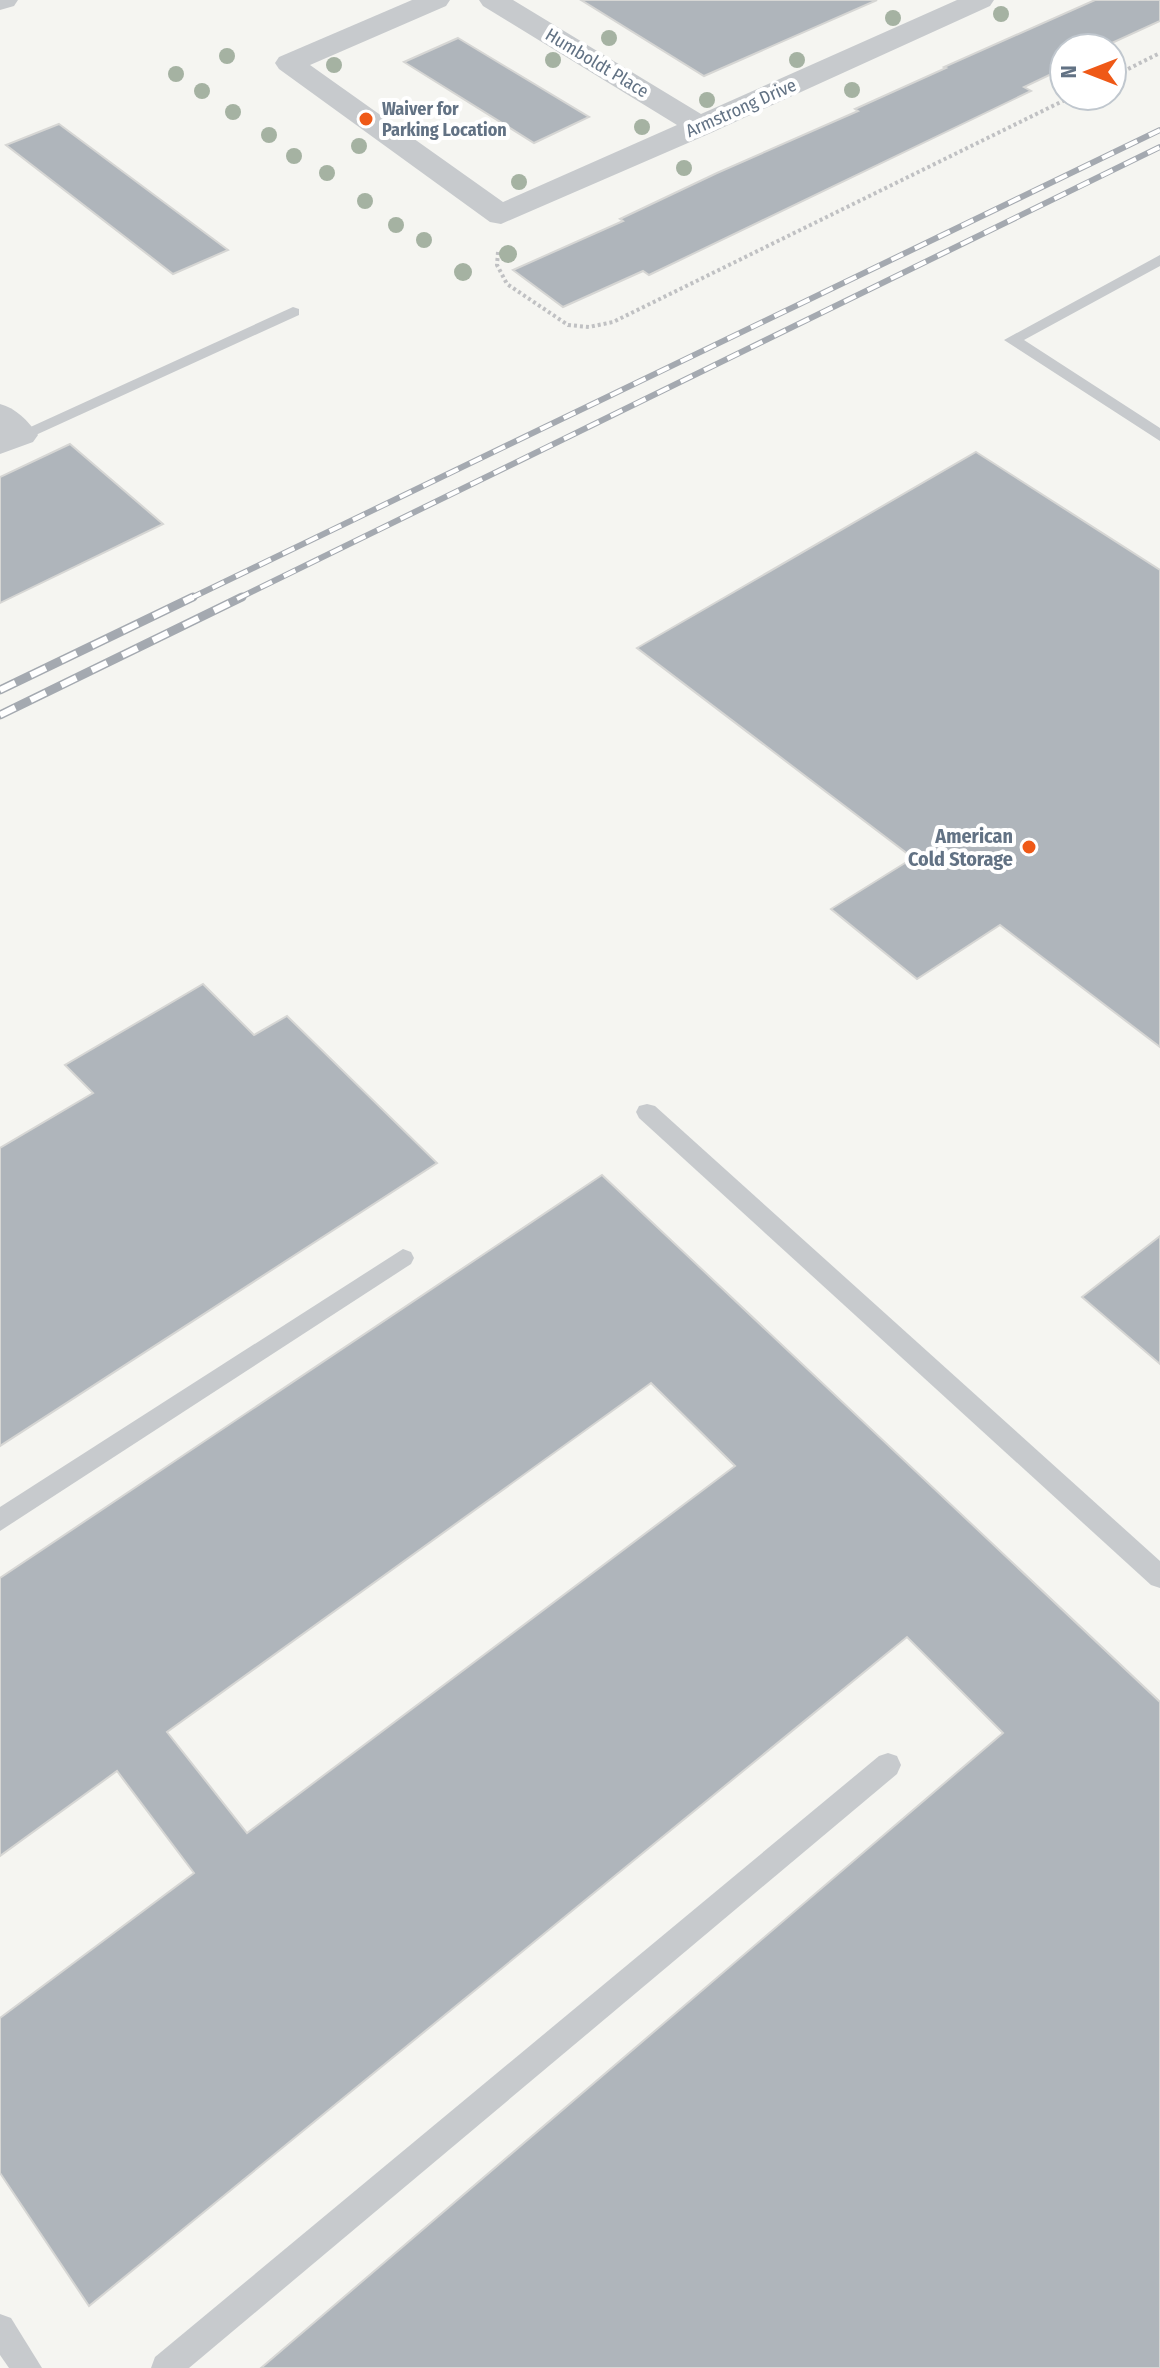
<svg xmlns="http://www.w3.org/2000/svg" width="1160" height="2368" viewBox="0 0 1160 2368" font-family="'Fira Sans Condensed',sans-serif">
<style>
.building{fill:#afb5bb;stroke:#d6d6d4;stroke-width:2;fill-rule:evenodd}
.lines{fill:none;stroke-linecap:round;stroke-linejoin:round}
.path{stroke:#c0c1c3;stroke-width:4;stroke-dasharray:3 3;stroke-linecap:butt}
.service{fill:#c7cacd;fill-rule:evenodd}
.minor{fill:#c7cacd;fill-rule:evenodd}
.rail-far1-casing{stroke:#a4a9b0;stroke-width:6}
.rail-casing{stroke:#a4a9b0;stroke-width:9}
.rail-far1{stroke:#fff;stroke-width:4;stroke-dasharray:13;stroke-linecap:butt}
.rail{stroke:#fff;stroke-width:6;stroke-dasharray:17;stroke-linecap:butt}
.tree{fill:#a5b2a2}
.poi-dot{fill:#ef5917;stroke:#fff;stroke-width:3}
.labels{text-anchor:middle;stroke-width:8;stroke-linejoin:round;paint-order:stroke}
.far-street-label{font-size:18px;fill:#627284;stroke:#fff}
.far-poi-label{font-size:18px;font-weight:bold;fill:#627284;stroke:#fff;text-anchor:start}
.poi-label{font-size:20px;font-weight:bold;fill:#627284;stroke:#fff;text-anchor:end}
</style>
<rect width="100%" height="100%" fill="#f5f5f1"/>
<g class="building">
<path d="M581 0H877L704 76Z"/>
<path d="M1095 0H1160V21L1101 48H1064V68L1024 87 1031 91 649 275 643 271 563 307 513 270 623 221 620 219 717 173 858 111 855 109 946 68 944 67Z"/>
<path d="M458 38 589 117 534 143 404 62Z"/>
<path d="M59 124 228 250 173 274 6 145Z"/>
<path d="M70 444 163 524 0 603V477Z"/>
<path d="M976 452 1160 570V1047L1000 925 917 979 831 909 913 858 637 648Z"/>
<path d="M203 984 254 1035 287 1016 437 1163 0 1446V1148L93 1093 65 1065Z"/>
<path d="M602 1175 1160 1702V2368H261L1003 1733 907 1637 89 2306 0 2173V2018L194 1873 117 1771 0 1856V1578ZM651 1383 735 1466 247 1833 167 1732Z"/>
<path d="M1160 1236V1364L1082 1297Z"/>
</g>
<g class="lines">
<g class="path">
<path d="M1112 77 1160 53"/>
<path d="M498 252 497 265 507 284 568 325 589 327 613 322 1073 96"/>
</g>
<g class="service">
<path d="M1160 255V266L1024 340 1160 428V441L1004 340Z"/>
<path d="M293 307 299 309V315L27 439 21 440 13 435Z"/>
<path d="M647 1104 655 1106 1160 1561V1588L1151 1585 639 1118 636 1112 639 1106Z"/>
<path d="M403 1249 411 1252 414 1258 411 1264 0 1531V1507Z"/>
<path d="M888 1753 897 1756 901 1765 897 1774 189 2368H151L155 2357 879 1756Z"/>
<path d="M0 2314 11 2318 42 2368H9L0 2355Z"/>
</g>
<g class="minor">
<path d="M0 0H18L14 6 0 10Z"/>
<path d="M412 0H450L446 6 310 65 503 202 677 125 483 6 479 0H513L701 114 957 0H994L990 6 711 133 501 224 490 222 279 69 275 63 279 57Z"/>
<path d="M0 404C16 408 28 421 38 435L33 442 0 454Z"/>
</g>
<g class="rail-far1-casing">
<g id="rail-far1">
<path d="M189 599 1160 130"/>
<path d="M237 599 1160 147"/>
</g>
</g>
<g class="rail-casing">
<g id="rail">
<path d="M0 690 193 597"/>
<path d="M0 715 242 597"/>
</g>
</g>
<use href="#rail-far1" class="rail-far1"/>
<use href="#rail" class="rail"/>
</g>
<g class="tree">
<circle cx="1001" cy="14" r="8"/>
<circle cx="893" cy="18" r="8"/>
<circle cx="609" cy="38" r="8"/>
<circle cx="227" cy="56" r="8"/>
<circle cx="553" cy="60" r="8"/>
<circle cx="797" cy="60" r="8"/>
<circle cx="334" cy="65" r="8"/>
<circle cx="176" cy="74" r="8"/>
<circle cx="852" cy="90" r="8"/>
<circle cx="202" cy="91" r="8"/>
<circle cx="707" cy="100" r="8"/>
<circle cx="233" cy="112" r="8"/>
<circle cx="642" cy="127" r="8"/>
<circle cx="269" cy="135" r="8"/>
<circle cx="359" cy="146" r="8"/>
<circle cx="294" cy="156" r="8"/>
<circle cx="684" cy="168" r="8"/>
<circle cx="327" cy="173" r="8"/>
<circle cx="519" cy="182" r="8"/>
<circle cx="365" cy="201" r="8"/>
<circle cx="396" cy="225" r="8"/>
<circle cx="424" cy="240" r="8"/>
<circle cx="508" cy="254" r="9"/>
<circle cx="463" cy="272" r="9"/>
</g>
<g class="poi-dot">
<circle cx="366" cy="119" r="8"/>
<circle cx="1029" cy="847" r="8"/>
</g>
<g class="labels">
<g class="far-street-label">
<text transform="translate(597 63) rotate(31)" y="6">Humboldt Place</text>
<text transform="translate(741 108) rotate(-24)" y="6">Armstrong Drive</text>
</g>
<g class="far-poi-label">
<text x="382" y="115">Waiver for<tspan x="382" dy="21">Parking Location</tspan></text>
</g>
<g class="poi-label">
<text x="1013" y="843">American<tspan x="1013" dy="23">Cold Storage</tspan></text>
</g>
</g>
<g transform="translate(1088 72) rotate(270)"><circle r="38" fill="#ffffff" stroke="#c0c7ce" stroke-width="2"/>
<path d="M0-6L14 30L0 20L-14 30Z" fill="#ef5917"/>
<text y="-12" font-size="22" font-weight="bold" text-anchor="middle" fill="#627284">N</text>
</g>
</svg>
